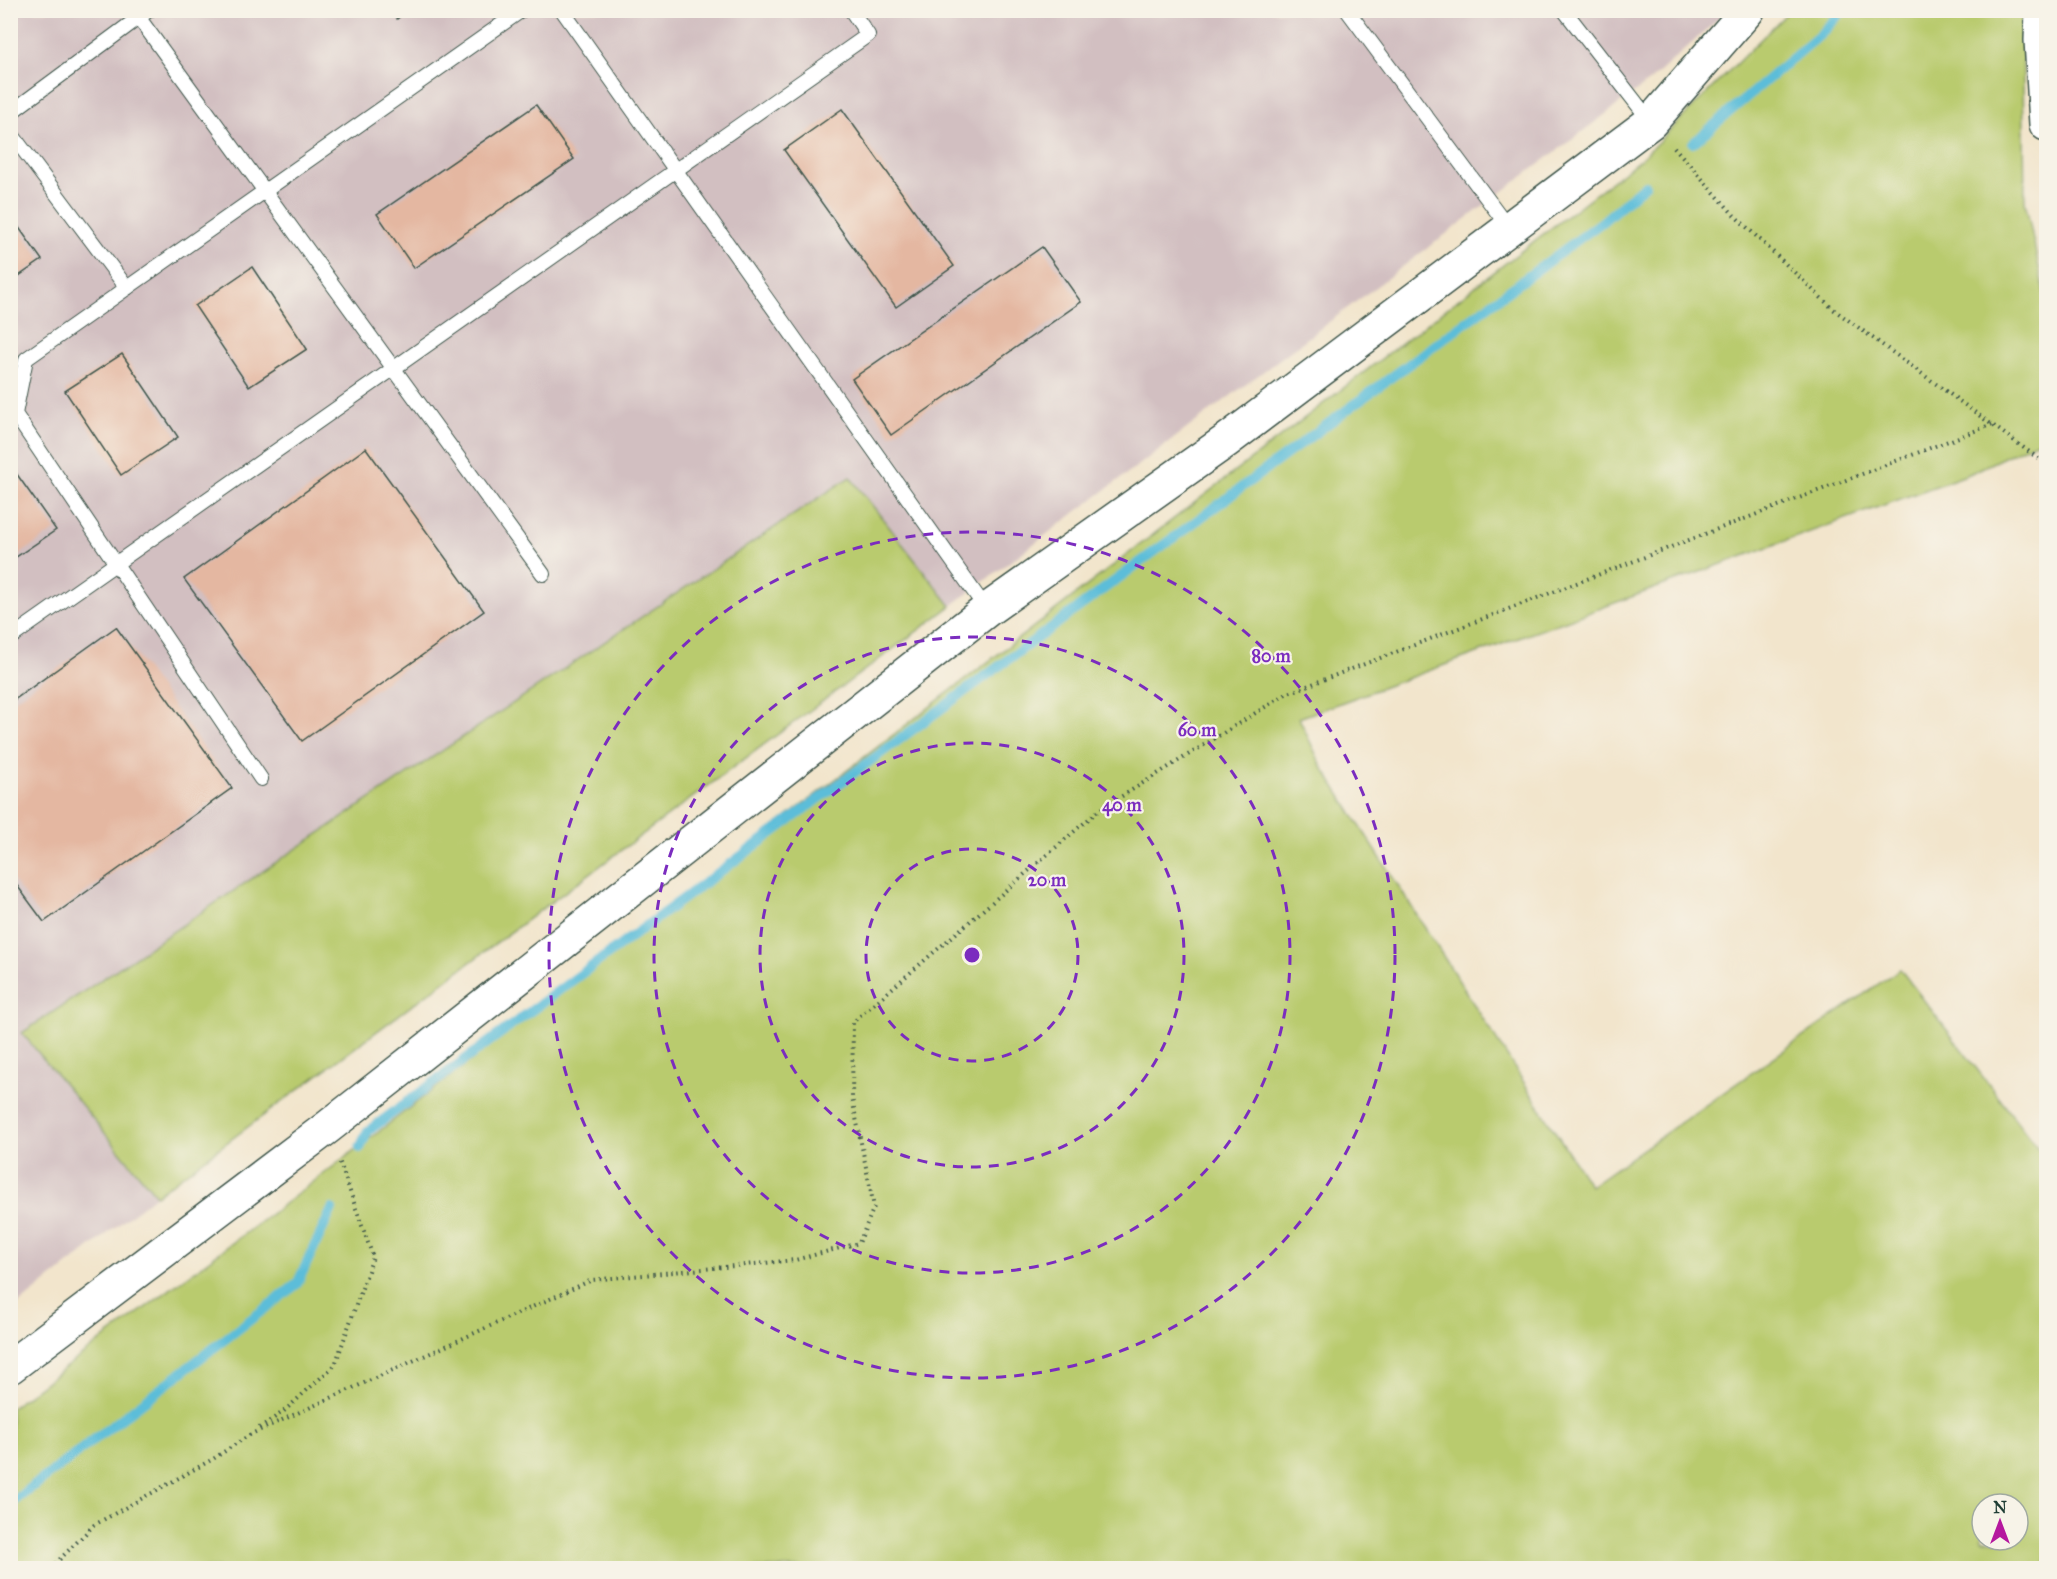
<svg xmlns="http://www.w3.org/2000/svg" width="2057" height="1579" viewBox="0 0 2057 1579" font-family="'IM FELL Great Primer',serif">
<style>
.industrial{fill:#d2bfc1}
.green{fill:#b9cb6e;stroke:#6c8451;stroke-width:1.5;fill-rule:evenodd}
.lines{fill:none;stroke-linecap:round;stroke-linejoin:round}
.stream{stroke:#5bbdd9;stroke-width:10}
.building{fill:#e4b7a1}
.lane-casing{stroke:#3f564b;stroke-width:16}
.secondary-casing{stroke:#3f564b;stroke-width:36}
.path{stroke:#3f564b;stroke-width:4;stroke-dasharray:1.5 4.5;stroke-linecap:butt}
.lane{stroke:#fff;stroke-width:14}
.secondary{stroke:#fff;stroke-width:33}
.ring{fill:none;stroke:#7b2cbf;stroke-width:3;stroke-dasharray:10 8}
.centre{fill:#7b2cbf;stroke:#f7f3e8;stroke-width:3}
.ring-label{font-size:18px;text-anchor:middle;font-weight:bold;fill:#7b2cbf;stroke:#f7f3e8;stroke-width:4.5;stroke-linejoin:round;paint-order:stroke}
</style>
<rect width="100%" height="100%" fill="#f7f3e8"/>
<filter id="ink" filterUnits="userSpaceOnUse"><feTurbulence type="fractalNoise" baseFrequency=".0167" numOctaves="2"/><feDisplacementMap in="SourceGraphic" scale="12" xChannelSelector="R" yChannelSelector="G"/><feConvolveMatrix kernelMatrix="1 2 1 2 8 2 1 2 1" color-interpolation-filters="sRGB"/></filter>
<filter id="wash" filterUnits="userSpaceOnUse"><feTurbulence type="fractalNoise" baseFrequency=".008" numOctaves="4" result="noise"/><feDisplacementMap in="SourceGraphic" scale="24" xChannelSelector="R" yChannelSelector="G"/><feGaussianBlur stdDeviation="1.35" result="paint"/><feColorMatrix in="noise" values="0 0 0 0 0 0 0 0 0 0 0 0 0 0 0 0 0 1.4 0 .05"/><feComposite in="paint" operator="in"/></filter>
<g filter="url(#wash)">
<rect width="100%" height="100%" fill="#f2e5cc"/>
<path class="industrial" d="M11 11H1727L1651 80 951 606 850 477 22 1033 156 1195 11 1310Z"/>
<g class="green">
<path d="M1789 11H2022L2025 201 2046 301V437L1969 474 1299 718 1321 765 1590 1186 1900 969 2046 1159V1568H11V1408L295 1196 1642 158ZM1982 1504H2018V1540H1982Z"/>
<path d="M850 477 951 606 156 1195 22 1033Z"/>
</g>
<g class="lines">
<g class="stream">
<path d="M1693 143 1820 35 1843 10"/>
<path d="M360 1148 368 1131 1602 222 1645 185"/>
<path d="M10 1504 297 1284 332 1209"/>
</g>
</g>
<g id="blocks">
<g class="building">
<path d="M389 10H408L397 19Z"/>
<path d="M536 105 574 159 414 268 377 214Z"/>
<path d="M842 109 954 266 896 307 784 150Z"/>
<path d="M10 215 42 260 10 282Z"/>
<path d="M1042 247 1081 302 891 435 852 379Z"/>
<path d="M252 267 307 349 249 387 195 306Z"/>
<path d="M122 354 178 437 121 475 65 391Z"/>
<path d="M366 448 484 611 302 741 184 579Z"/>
<path d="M16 473 56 530 10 561V477Z"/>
<path d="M116 627 232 788 44 922 10 876V703Z"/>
</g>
</g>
</g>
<g filter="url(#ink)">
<use href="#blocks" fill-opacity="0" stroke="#3f564b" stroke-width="1.5"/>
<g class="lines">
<g class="lane-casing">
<g id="lane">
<path d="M562 10 987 610"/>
<path d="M1347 10 1509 228"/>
<path d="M1564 10 1651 122"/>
<path d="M139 18 543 574"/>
<path d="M10 113 149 10"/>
<path d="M10 132 127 288"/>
<path d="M10 638 868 35 851 10"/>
<path d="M261 779 15 414 26 359 522 10"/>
</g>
</g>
<g class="secondary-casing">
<g id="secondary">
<path d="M2042 10 2041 40 2046 124"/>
<path d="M10 1367 328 1127 987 610 1226 441 1651 122 1748 10"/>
</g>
</g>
<g class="path">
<path d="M1674 147 1734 215 1833 309 2046 464"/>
<path d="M259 1428 283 1412 335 1365 373 1257 339 1160"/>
<path d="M249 1435 592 1280 795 1260 859 1243 874 1207 852 1098 853 1022 1098 811 1286 694 1993 424"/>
<path d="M51 1568 94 1525 213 1459 251 1434"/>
</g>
<use href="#lane" class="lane"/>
<use href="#secondary" class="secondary"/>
</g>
</g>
<g class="ring">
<circle cx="972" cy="955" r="106"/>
<circle cx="972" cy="955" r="212"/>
<circle cx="972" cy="955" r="318"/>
<circle cx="972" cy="955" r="423"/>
</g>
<circle cx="972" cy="955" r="9" class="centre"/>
<g class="ring-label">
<text x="1271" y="662">80 m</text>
<text x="1197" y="736">60 m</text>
<text x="1122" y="811">40 m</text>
<text x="1047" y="886">20 m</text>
</g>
<rect width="2057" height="1579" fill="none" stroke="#f7f3e8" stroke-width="36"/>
<g transform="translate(2000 1522)"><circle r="28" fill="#f7f3e8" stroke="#a1aaa0" stroke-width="1.5"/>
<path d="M0-4.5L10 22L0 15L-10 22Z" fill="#b5179e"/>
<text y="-9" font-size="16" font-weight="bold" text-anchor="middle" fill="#1f3d34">N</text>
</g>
</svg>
